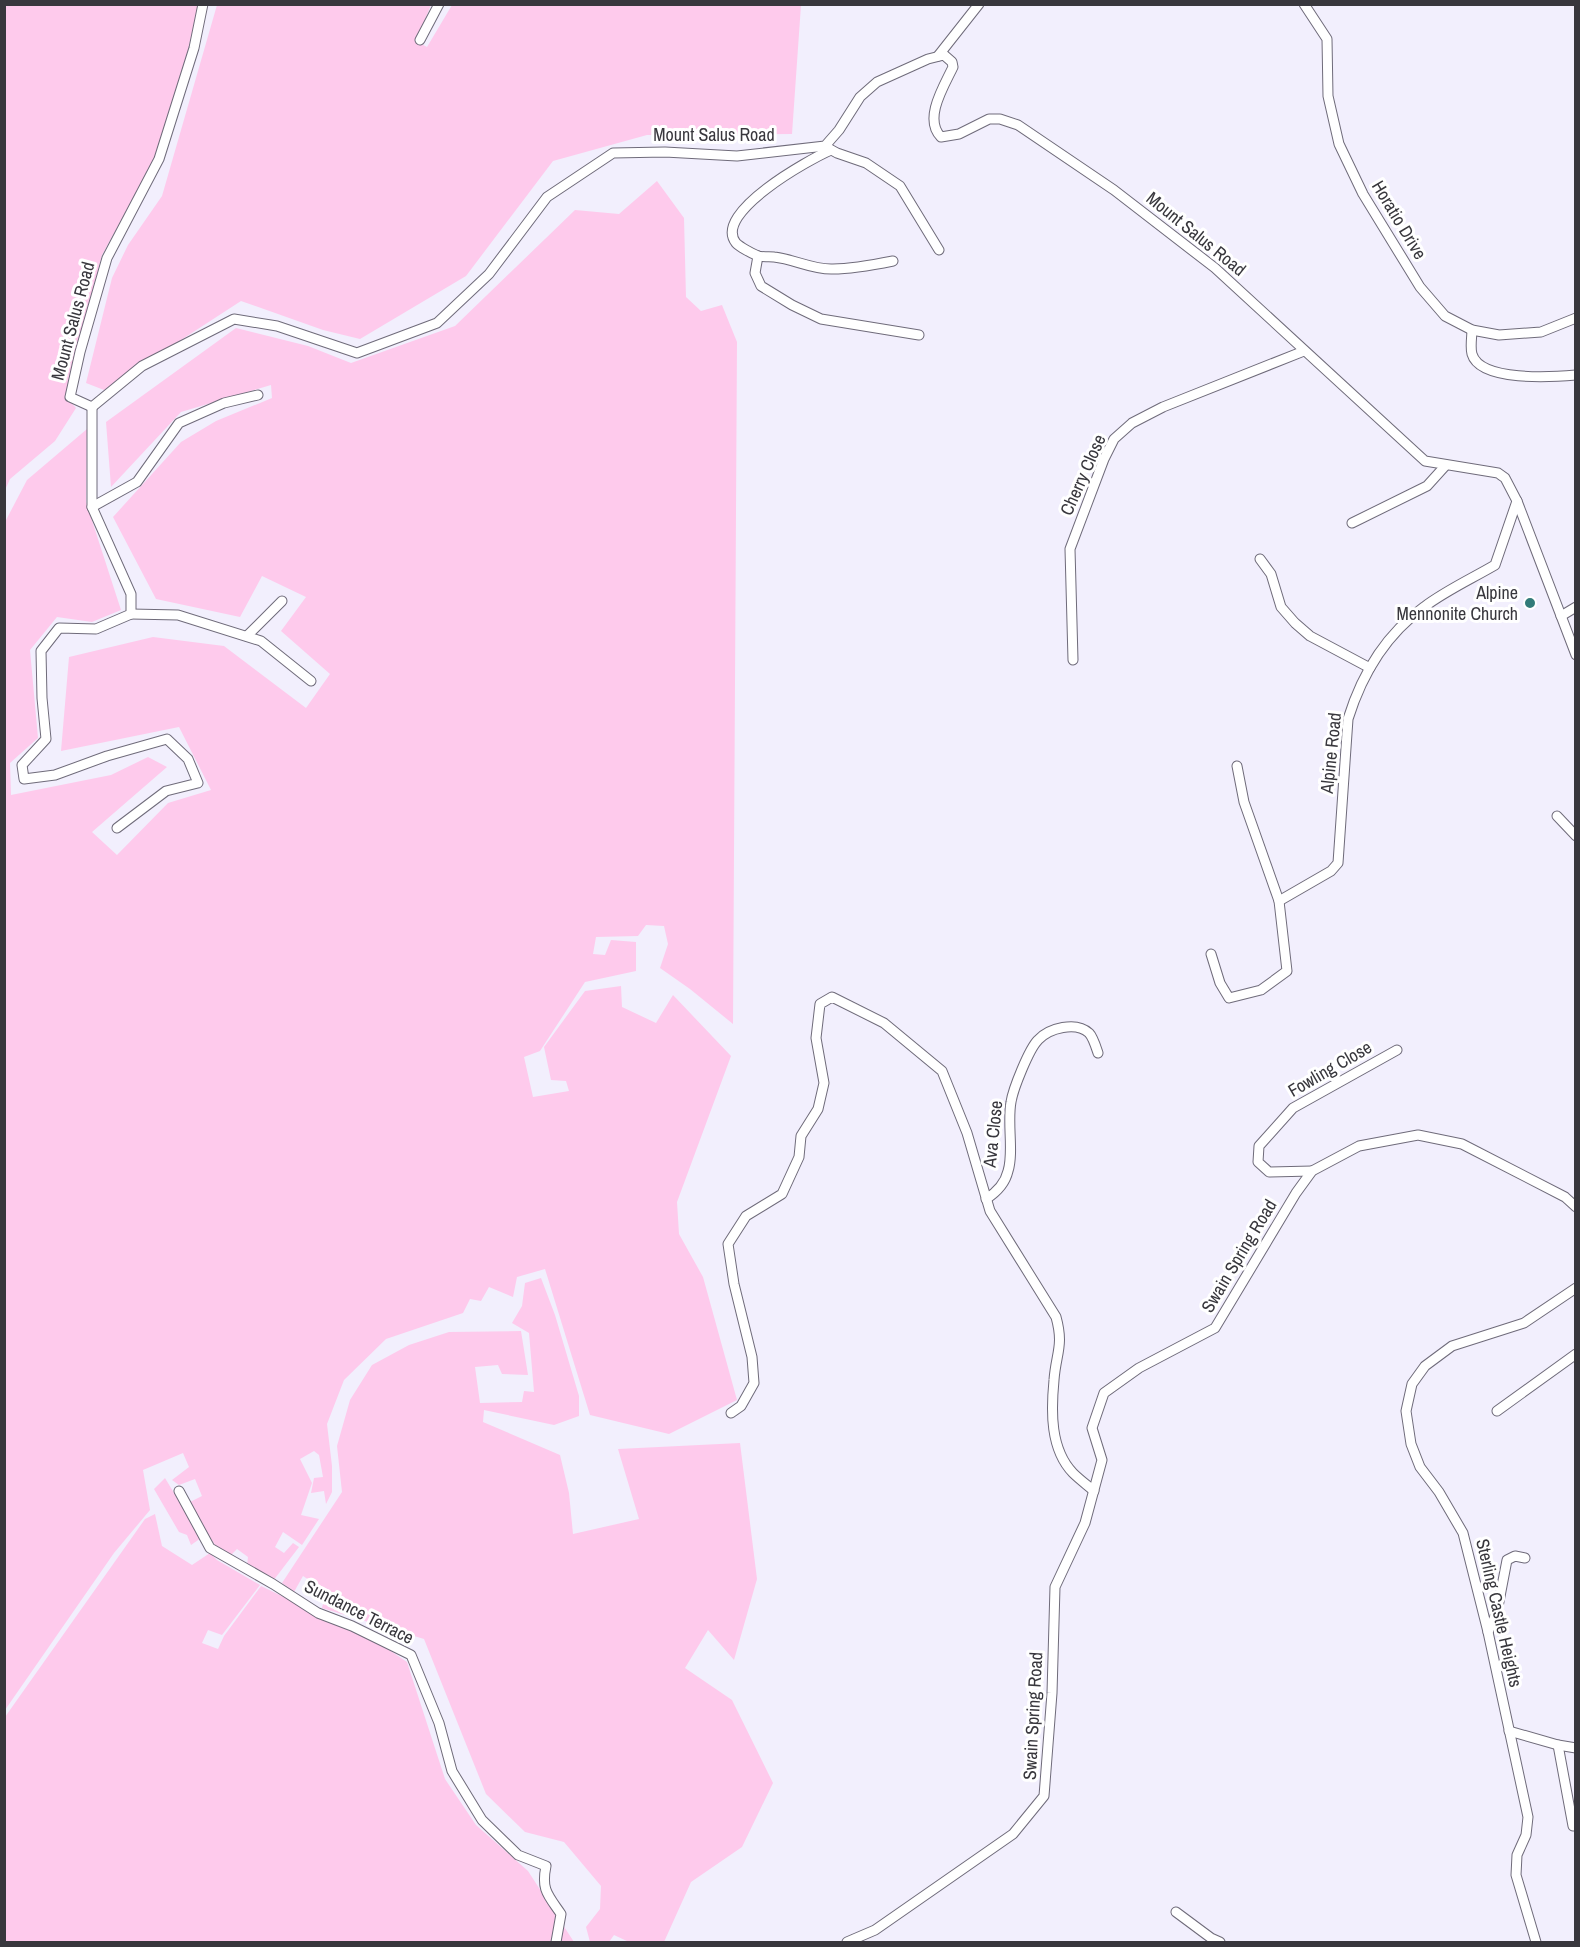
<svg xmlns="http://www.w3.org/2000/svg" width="1580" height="1947" viewBox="0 0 1580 1947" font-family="'Archivo Narrow',sans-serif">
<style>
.green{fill:#fecaec}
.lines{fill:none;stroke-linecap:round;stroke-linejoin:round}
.street-casing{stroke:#6f6b7a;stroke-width:11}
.street{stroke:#fff;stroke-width:9}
.poi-dot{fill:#327b79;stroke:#fff;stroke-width:2}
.labels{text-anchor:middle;stroke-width:6;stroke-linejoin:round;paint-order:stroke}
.street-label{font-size:18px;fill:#38373d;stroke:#fff}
.poi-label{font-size:18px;fill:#38373d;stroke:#fff;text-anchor:end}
</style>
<rect width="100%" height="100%" fill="#f2effd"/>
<g class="green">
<path d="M5 5H198L186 60 156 157 102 255 65 396 76 408 55 441 10 479 5 490Z"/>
<path d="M217 5H431L416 41 427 47 452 5H801L792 134 647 135 553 161 466 276 360 339 323 330 241 301 104 390 86 383 112 278 128 245 162 196Z"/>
<path d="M657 181 684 218 686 297 701 311 722 305 737 342 733 1024 690 989 660 968 668 944 664 926 646 925 638 936 596 937 593 954 605 955 611 940 636 942V971L585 982 540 1051 524 1057 533 1097 569 1091 566 1081 551 1080 544 1047 585 991 621 986 622 1007 656 1023 673 995 731 1056 677 1202 679 1234 703 1277 737 1400 669 1434 590 1415 545 1269 517 1277 513 1297 489 1287 481 1301 470 1299 463 1313 386 1339 344 1380 327 1424 332 1466V1492L326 1504 324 1491 311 1493 314 1478 323 1477 319 1455 314 1451 300 1459 312 1483 301 1515 319 1519 302 1545 283 1532 275 1547 284 1553 293 1543 299 1547 273 1581 247 1566 248 1557 237 1549 230 1556 215 1545 188 1503 202 1496 195 1479 179 1485 172 1480 189 1467 183 1453 143 1470 150 1510 114 1553 5 1710V522L27 480 87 429 86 502 121 610 92 622 57 617 30 650 38 738 10 763 11 795 111 775 148 757 167 767 92 832 117 855 168 803 211 790 179 727 61 751 69 657 153 637 224 646 306 708 330 674 281 631 306 597 262 576 240 617 156 599 113 517 181 442 216 421 272 398 271 385 181 412 111 487 106 422 236 328 308 346 351 363 455 326 575 210 619 214Z"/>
<path d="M541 1278 555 1315 579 1396V1416L554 1425 484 1410 483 1422 560 1455 569 1493 573 1534 639 1519 618 1449 740 1443 757 1579 734 1660 708 1630 685 1668 732 1700 773 1783 742 1847 691 1882 664 1942H629L614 1935 609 1942H590L586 1927 600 1909 601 1886 564 1842 525 1832 486 1794 424 1639 322 1608 326 1591 303 1576 294 1592 282 1583 342 1492 337 1446 350 1400 372 1365 409 1345 449 1332 521 1331 528 1375 502 1374 498 1365 475 1367 480 1403 522 1402 524 1391 534 1392 529 1333 512 1323 522 1306 525 1283Z"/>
<path d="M165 1478 201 1538 191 1545 187 1535 179 1532 154 1489Z"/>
<path d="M155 1514 162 1546 192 1565 210 1553 217 1560 260 1585 222 1635 208 1630 202 1643 218 1649 224 1636 261 1586 379 1643 407 1662 445 1779 476 1825 528 1871 574 1942H5V1717L145 1519Z"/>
</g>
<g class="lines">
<g class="street-casing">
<g id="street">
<path d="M203 4 194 48 159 159 107 258 80 352 70 397 92 407 142 366 234 319 277 326 357 353 437 323 489 274 547 197 613 153 665 152 737 156 825 146 839 130 860 97 877 82 928 59 944 55 952 62 953 67C944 86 923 119 941 137L959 134 989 119H1000L1018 125 1114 190 1215 268 1425 461 1498 473 1505 478 1517 501 1576 655"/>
<path d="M1304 4 1327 39 1328 96 1339 144 1363 194 1420 287 1445 316 1472 330 1499 335 1541 332 1576 318"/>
<path d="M420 40 439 4"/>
<path d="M938 56 979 4"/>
<path d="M826 147 837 153 866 163 900 186 939 250"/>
<path d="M831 150C810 159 712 213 736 243 740 247 751 253 756 255 761 258 768 256 774 257 794 259 813 270 833 269 853 269 873 265 893 261"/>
<path d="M758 256 755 273 761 286 792 305 821 319 919 335"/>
<path d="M1472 330C1472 336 1470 347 1472 354 1480 382 1553 377 1576 375"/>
<path d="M92 407V507L131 594V614L96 629 59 628 41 651 42 698 46 739 22 765 24 779 55 775 107 756 167 739 188 759 198 783 166 791 117 828"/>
<path d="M92 507 137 482 179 423 224 403 258 395"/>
<path d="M1352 523 1427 486 1446 465"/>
<path d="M1260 559 1271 574 1281 607 1295 623 1310 636 1370 668"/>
<path d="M131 614 178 615 261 641 311 681"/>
<path d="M1561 616 1576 607"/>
<path d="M247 636 282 601"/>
<path d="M1073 660 1070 549 1104 459 1114 439 1132 423 1163 407 1304 351"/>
<path d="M1557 816 1576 836"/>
<path d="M1279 901 1331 871 1338 863 1348 719C1362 674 1385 635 1424 607 1445 591 1471 579 1495 565L1517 501"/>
<path d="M1211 954 1220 983 1229 998 1261 990 1287 971 1279 901 1244 802 1237 766"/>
<path d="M1312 1171 1269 1172 1258 1162 1259 1146 1293 1108 1397 1050"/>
<path d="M986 1199C997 1192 1005 1184 1008 1171 1014 1152 1007 1123 1011 1102 1013 1089 1029 1049 1038 1040 1049 1028 1076 1021 1089 1033 1093 1037 1096 1047 1098 1053"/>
<path d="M1497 1411 1576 1354"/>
<path d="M731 1413 741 1406 754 1383 752 1357 734 1284 728 1244 746 1216 782 1194 799 1157 801 1136 818 1109 824 1083 816 1038 820 1004 832 997 884 1023 942 1071 967 1133 990 1211 1056 1317C1064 1346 1056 1353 1054 1380 1051 1411 1050 1449 1073 1473 1079 1479 1087 1485 1094 1491"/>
<path d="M179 1491 210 1548 273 1584 318 1613 352 1626 411 1655 439 1723 452 1771 482 1820 518 1855 546 1866C541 1890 548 1895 561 1914L556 1942"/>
<path d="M1488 1632 1497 1612 1507 1560 1515 1556 1525 1558"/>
<path d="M1509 1731 1558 1745 1576 1748"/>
<path d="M1558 1745 1573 1826"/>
<path d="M1176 1912 1211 1938 1220 1942"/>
<path d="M847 1942 875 1930 1013 1834 1044 1796 1052 1693 1055 1587 1085 1523 1102 1460 1092 1428 1104 1393 1139 1368 1215 1328 1296 1193 1312 1171 1359 1146 1418 1135 1462 1144 1565 1197 1576 1207"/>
<path d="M1536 1942 1516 1875 1517 1855 1526 1835 1528 1817 1488 1632 1463 1533 1439 1492 1420 1467 1411 1444 1406 1411 1412 1384 1425 1366 1452 1346 1524 1323 1576 1288"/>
</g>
</g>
<use href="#street" class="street"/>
</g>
<circle class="poi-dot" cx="1530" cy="603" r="6"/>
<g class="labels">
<g class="street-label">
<text x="714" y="141">Mount Salus Road</text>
<text transform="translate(1399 220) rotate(59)" y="6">Horatio Drive</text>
<text transform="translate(1196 234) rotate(39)" y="6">Mount Salus Road</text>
<text transform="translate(73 321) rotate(-75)" y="6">Mount Salus Road</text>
<text transform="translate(1083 475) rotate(-66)" y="6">Cherry Close</text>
<text transform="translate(1331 753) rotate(-84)" y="6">Alpine Road</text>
<text transform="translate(1330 1069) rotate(-30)" y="6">Fowling Close</text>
<text transform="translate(993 1134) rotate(-84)" y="6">Ava Close</text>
<text transform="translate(1239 1256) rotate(-59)" y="6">Swain Spring Road</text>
<text transform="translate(359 1612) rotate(27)" y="6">Sundance Terrace</text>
<text transform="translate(1499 1613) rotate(77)" y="6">Sterling Castle Heights</text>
<text transform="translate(1033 1716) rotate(-87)" y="6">Swain Spring Road</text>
</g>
<g class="poi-label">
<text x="1518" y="599">Alpine<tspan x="1518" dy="21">Mennonite Church</tspan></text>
</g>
</g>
<rect width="1580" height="1947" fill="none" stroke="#38373d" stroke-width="12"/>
</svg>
